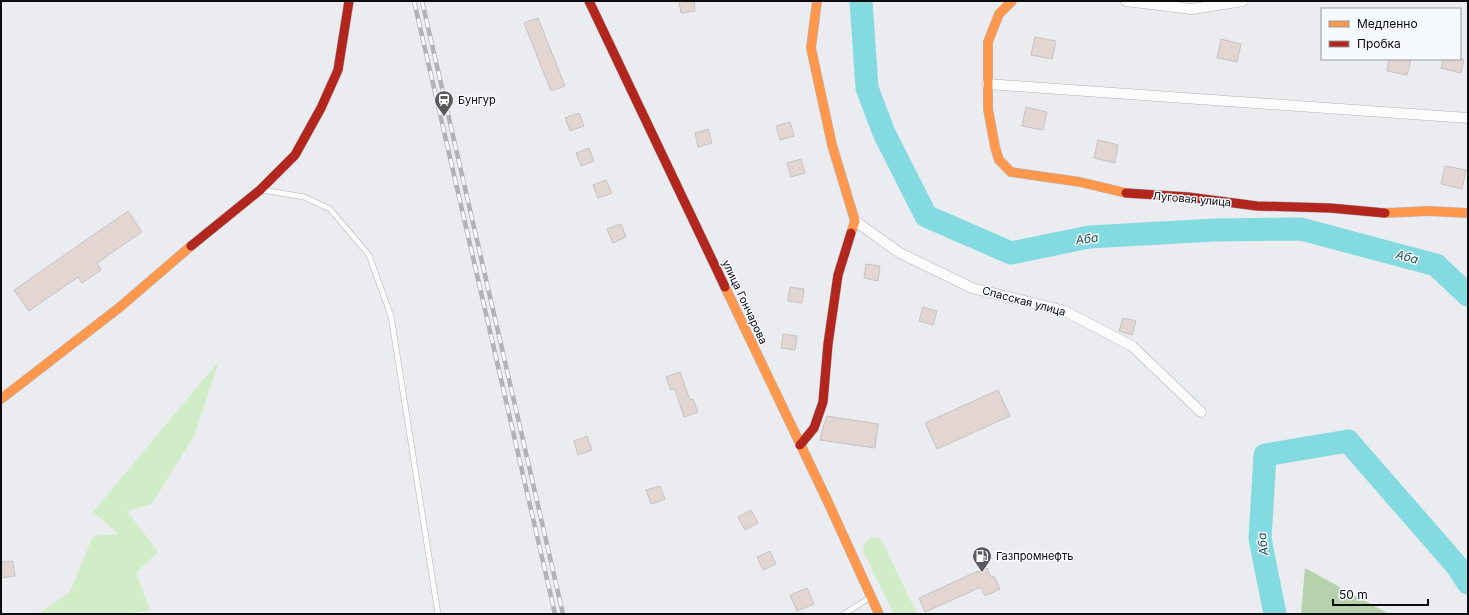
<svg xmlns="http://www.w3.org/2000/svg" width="1469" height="615" viewBox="0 0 1469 615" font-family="Inter,sans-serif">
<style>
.green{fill:#d1edc7}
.forest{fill:#b6d2ac}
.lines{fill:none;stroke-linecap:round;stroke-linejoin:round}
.river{stroke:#83dae0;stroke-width:23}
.building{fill:#e2d5d2;stroke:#c4c4c5}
.lane-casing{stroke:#b2b4b6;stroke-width:6}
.street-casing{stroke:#b2b4b6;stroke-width:11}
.slow-casing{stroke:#b2b4b6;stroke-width:10}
.jam-casing{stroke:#b2b4b6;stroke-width:10}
.lane{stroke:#fcfcfd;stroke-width:5}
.street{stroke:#fcfcfd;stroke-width:10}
.slow{stroke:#ff974d;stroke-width:9}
.jam{stroke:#b3261e;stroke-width:9}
.rail-casing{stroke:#b1b2b3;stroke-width:4.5}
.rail{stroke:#f6fafe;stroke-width:3;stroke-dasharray:9;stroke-linecap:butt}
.labels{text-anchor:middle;stroke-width:3;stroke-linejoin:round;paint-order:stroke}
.poi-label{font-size:11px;fill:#0b0c0d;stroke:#f6fafe;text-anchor:start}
.street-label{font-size:11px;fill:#0b0c0d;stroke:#f6fafe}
.water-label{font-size:12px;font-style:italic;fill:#164c4f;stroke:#f6fafe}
</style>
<rect width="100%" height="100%" fill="#eaecef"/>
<g class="green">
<path d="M219 361 195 434 152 504 127 511 158 552 136 573 150 610 126 614H38L70 592 93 536 119 534 93 512Z"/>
<path d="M874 537 879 538 883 543 917 614H894L863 551C864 543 866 539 874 537Z"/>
</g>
<path class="forest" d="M1305 568 1389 614H1301Z"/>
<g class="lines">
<g class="river">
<path d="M861 1 867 88 884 133 926 216 1011 253 1089 237 1215 230 1301 229 1436 265 1468 295"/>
<path d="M1275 614 1260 539 1265 455 1348 441 1457 566 1468 583"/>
</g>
</g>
<g class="building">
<path d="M679 1H694L695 11 681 13Z"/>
<path d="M538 18 565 86 551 91 524 23Z"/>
<path d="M1035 37 1056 41 1052 59 1031 55Z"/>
<path d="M1221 39 1241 44 1237 62 1217 58Z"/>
<path d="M1389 59H1411L1407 75 1387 71Z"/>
<path d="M1443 59H1464L1461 73 1441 68Z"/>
<path d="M1026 107 1047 112 1043 130 1022 126Z"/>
<path d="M579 113 584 126 570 131 565 118Z"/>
<path d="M790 122 794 136 780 140 776 126Z"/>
<path d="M708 129 712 143 698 147 695 133Z"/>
<path d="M1098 140 1118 145 1115 163 1094 158Z"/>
<path d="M589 148 594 161 581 166 576 153Z"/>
<path d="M801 159 805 173 791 177 787 163Z"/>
<path d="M1445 166 1466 170 1462 189 1441 184Z"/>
<path d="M606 180 612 193 598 198 593 185Z"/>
<path d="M128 211 142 232 97 263 101 270 82 283 78 277 29 311 14 290Z"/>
<path d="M621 224 626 237 613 243 607 229Z"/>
<path d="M866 264 880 266 878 281 864 278Z"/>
<path d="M790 287 804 289 802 303 788 301Z"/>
<path d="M923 307 937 311 933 325 919 321Z"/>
<path d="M1123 318 1136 321 1132 335 1119 331Z"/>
<path d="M783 334 797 336 795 350 781 348Z"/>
<path d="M680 372 690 400 693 399 698 412 684 417 675 389 671 390 666 377Z"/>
<path d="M998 390 1010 416 937 449 925 423Z"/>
<path d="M827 416 878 424 875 448 820 440 822 431Z"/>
<path d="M587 436 592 450 578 455 574 441Z"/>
<path d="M660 486 665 499 651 504 646 490Z"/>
<path d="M751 510 758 523 745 530 738 517Z"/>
<path d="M770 551 776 564 763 570 757 557Z"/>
<path d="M13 561 15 576 1 578V562Z"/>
<path d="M987 568 991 577 994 576 1000 589 985 596 981 587 925 612 919 598 978 571 979 572Z"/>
<path d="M807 588 814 604 797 611 790 595Z"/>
</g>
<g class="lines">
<g class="lane-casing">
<g id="lane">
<path d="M263 190 304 197 330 209 369 255 391 316 438 614"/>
<path d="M844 614 869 598"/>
</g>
</g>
<g class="street-casing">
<g id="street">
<path d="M1126 1 1192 9 1243 1"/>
<path d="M987 84 1468 118"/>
<path d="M855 221 900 253 972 288 1065 311 1132 346 1201 412"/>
</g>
</g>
<g class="slow-casing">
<g id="slow">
<path d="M817 1 811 48 832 145 855 221 851 233"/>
<path d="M1012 1 999 14 988 42V109L995 147 999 160 1011 172 1080 182 1126 193"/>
<path d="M1385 213 1428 211 1468 213"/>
<path d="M725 287 827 500 879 614"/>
<path d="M1 399 120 307 191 246"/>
</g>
</g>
<g class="jam-casing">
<g id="jam">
<path d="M589 1 725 287"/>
<path d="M1126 193 1188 197 1257 206 1330 208 1385 213"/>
<path d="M191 246 260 190 295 155 321 108 338 70 349 1"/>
<path d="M800 445 814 428 823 402 828 344 838 275 851 233"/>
</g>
</g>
<use href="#lane" class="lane"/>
<use href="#street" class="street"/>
<use href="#slow" class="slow"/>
<use href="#jam" class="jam"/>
<g class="rail-casing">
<g id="rail">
<path d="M414 1 555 614"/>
<path d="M422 1 563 614"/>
</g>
</g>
<use href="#rail" class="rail"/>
</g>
<defs>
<g id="station-pin" transform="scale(1)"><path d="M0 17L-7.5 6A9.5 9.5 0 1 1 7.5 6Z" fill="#595a5c" stroke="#f6fafe"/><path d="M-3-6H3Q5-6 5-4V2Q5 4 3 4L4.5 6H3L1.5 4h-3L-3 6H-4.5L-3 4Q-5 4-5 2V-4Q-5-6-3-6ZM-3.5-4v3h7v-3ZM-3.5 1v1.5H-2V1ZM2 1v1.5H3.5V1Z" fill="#fff"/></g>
<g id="fuel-pin" transform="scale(1)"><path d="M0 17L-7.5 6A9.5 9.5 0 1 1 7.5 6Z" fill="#595a5c" stroke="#f6fafe"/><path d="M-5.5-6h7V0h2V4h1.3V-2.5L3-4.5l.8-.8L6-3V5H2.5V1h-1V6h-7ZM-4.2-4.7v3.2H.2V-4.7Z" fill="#fff"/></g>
</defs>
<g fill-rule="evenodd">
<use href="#station-pin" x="444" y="100"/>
<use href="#fuel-pin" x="982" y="556"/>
</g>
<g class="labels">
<g class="poi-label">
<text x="458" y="104">Бунгур</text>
<text x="996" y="560">Газпромнефть</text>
</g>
<g class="street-label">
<text transform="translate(1192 199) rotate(5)" y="4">Луговая улица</text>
<text transform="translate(1024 301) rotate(15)" y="4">Спасская улица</text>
<text transform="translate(745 302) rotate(65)" y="4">улица Гончарова</text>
</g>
<g class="water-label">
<text transform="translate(1087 239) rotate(-8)" y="4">Аба</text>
<text transform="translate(1407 257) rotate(15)" y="4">Аба</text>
<text transform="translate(1263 544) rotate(-96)" y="4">Аба</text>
</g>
</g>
<rect width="1469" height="615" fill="none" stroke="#0b0c0d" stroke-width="4"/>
<rect x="1321" y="8" width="140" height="52" fill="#f6fafe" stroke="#989b9e"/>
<rect x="1329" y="21" width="20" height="6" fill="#ff974d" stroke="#989b9e"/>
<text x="1357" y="28" font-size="12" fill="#0b0c0d">Медленно</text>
<rect x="1329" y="41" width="20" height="6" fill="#b3261e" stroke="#989b9e"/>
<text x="1357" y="48" font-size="12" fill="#0b0c0d">Пробка</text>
<path d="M1333 599v6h95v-6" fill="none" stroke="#0b0c0d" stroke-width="2"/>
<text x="1339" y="599" font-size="12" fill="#0b0c0d" stroke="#f6fafe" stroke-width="3" paint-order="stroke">50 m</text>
</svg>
